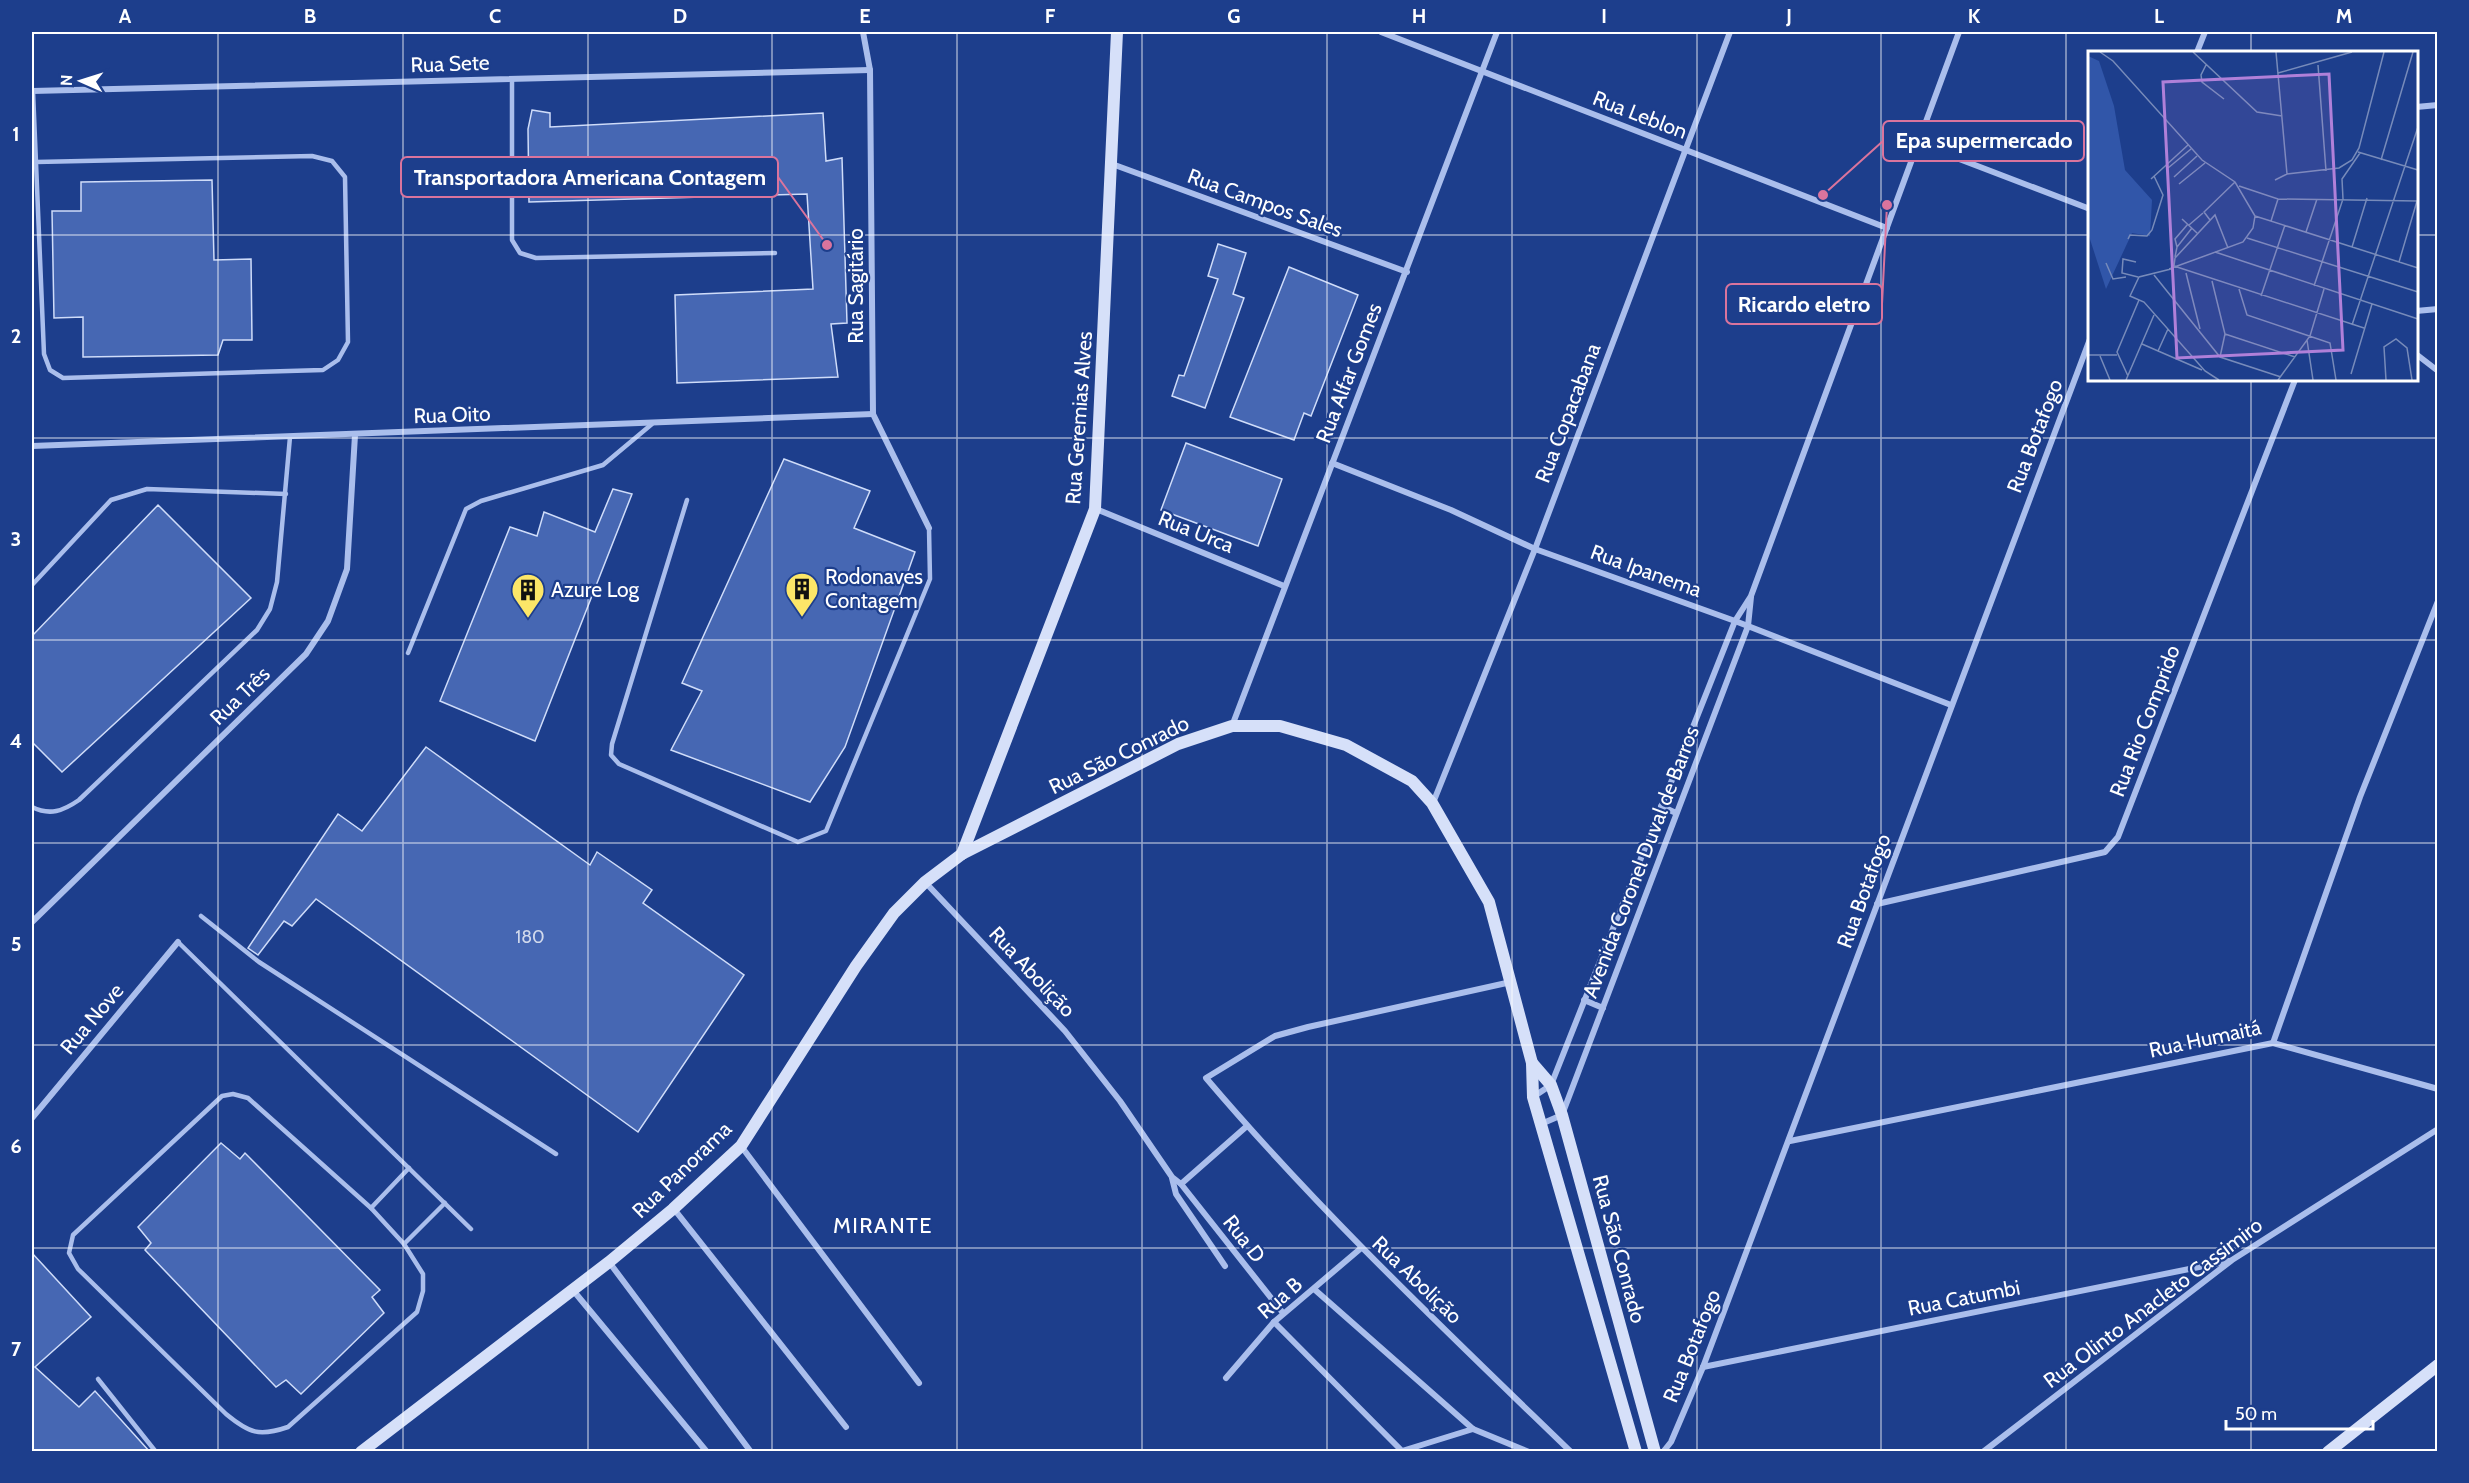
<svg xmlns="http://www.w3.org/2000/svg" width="2469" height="1483" viewBox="0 0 2469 1483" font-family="Cabin,sans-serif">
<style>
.building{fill:#4667b3;stroke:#cfdcf9;stroke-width:1.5}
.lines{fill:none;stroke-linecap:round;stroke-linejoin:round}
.lane{stroke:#aabeec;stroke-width:4.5}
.street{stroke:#aabeec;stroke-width:6}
.secondary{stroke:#d6e0f9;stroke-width:12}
.grid{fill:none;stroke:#fff;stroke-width:1.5;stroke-opacity:0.55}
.labels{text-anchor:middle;stroke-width:4.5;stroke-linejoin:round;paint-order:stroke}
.number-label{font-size:18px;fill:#d1d9ec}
.street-label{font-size:21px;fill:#fff;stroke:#1d3e8c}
.poi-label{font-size:21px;fill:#fff;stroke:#1d3e8c;text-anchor:start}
.neighbourhood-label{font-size:22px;letter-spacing:1.5px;fill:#fff;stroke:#1d3e8c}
.inset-road{fill:none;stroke:#778bba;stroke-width:1.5}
.view{fill:#b080d9;fill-opacity:0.15;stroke:#b080d9;stroke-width:3}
.inset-edge{fill:none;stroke:#fff;stroke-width:3}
.leader{fill:none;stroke:#da749d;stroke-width:2}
.callout-dot{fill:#da749d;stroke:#1d3e8c;stroke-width:2}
.callout{fill:#1d3e8c;stroke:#da749d;stroke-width:2}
.callout-label{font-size:22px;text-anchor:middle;font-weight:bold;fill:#fff}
.neatline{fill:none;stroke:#fff;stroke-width:2}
.grid-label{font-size:20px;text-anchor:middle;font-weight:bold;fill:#fff}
</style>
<rect width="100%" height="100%" fill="#1d3e8c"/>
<g class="building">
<path d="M532 110 550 113V127L823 113 826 161 842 158 847 323 831 324 838 377 677 383 675 295 813 289 807 194 529 202 528 129Z"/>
<path d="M212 180 214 260 251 259 252 340H223L218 355 83 357V317L54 318 52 211H81V182Z"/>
<path d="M1218 244 1246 253 1233 294 1244 298 1205 408 1172 396 1179 375 1184 376 1218 279 1208 276Z"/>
<path d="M1289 267 1358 295 1311 416 1304 413 1294 440 1230 417Z"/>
<path d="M1186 443 1282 479 1258 546 1161 510Z"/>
<path d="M784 459 870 491 854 528 915 552 845 747 810 802 671 750 702 691 682 683Z"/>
<path d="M613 489 632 494 535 741 440 701 510 527 537 536 544 512 595 532Z"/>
<path d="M158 505 251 598 62 772 32 742V636Z"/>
<path d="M426 747 590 865 597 852 652 890 643 903 744 975 638 1132 316 899 292 926 284 921 258 955 248 948 338 814 362 831Z"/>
<path d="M221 1143 240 1159 245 1153 380 1290 372 1297 384 1313 301 1394 286 1380 276 1387 145 1250 151 1243 138 1227Z"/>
<path d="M32 1253 91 1317 35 1367 79 1407 95 1391 150 1452H32Z"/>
</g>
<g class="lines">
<g class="lane">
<path d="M512 79V240L520 253 536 258 775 253"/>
<path d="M33 91 44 354 50 370 63 378 323 370 338 360 348 342 345 177 332 161 312 156 36 162"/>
<path d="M687 500 612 744 611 755 619 764 798 842 826 831 930 579 929 528"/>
<path d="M32 585 111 500 147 489 286 494"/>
<path d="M408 653 466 509 481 501 603 465 652 424"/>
<path d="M32 807C50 816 63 811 79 800L257 630 270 609 277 582 290 437"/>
<path d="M201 916 259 962 556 1154"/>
<path d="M178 942 471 1229"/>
<path d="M233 1094 248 1098 371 1208 404 1244 423 1274V1291L417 1312 288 1427C259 1437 249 1433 226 1414L78 1269 69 1253 73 1235 222 1096Z"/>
<path d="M371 1208 409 1168"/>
<path d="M404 1244 445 1203"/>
<path d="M98 1379 156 1452"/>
</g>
<g class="street">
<path d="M863 32 870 70 873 414 929 528"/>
<path d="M1381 32 1887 228"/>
<path d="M2197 52 2205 32"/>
<path d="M32 91 870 70"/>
<path d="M2416 107 2438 105"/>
<path d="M1920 144 2090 209"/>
<path d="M1112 164 1407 272"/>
<path d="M2416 311 2438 309"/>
<path d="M2416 354 2438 371"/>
<path d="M32 446 873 414"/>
<path d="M1332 463 1451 510 1535 549 1735 621 1951 705"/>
<path d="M1096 509 1284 586"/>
<path d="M1232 726 1497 32"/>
<path d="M1433 803 1535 549 1730 32"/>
<path d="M1661 806 1676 813"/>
<path d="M925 882 1065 1031 1120 1101 1172 1177 1181 1184 1247 1126"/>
<path d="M1877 904 2105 852 2118 837 2295 380"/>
<path d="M32 922 306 654 328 621 347 569 355 435"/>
<path d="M1511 982 1308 1027 1275 1036 1206 1078C1319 1211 1445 1330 1571 1452"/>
<path d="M1584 1000 1603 1008"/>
<path d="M2273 1043 2360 797 2438 601"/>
<path d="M1533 1097 1551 1085 1735 621 1751 596 1959 32"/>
<path d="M32 1118 178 942"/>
<path d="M1541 1124 1562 1115 1748 626 1751 597"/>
<path d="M1790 1141 2273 1043 2438 1089"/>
<path d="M741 1146 919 1383"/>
<path d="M1172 1178 1176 1194 1225 1266"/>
<path d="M1181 1184 1283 1313"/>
<path d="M674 1209 846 1427"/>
<path d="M609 1262 751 1452"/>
<path d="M572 1289 707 1452"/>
<path d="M1314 1289 1473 1429 1529 1452"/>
<path d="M1274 1322 1402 1451 1473 1429"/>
<path d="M1703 1367 2229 1261"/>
<path d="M1226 1378 1274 1322 1360 1249"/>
<path d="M1663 1452 1671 1442 1703 1367 2090 339"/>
<path d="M1983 1452 2232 1260 2438 1129"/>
</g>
<g class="secondary">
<path d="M962 854 1095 509 1117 32"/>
<path d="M1532 1063 1551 1085 1562 1115 1655 1452"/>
<path d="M361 1452 609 1262 673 1209 741 1146 856 966 894 913 925 882 962 854 1178 744 1232 726H1280L1346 745 1412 781 1432 803 1489 902 1532 1063 1533 1097 1636 1452"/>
<path d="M2328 1452 2438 1365"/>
</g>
</g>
<path class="grid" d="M218 32V1452M403 32V1452M588 32V1452M772 32V1452M957 32V1452M1142 32V1452M1327 32V1452M1512 32V1452M1697 32V1452M1881 32V1452M2066 32V1452M2251 32V52M32 235H2090M2416 235H2438M2251 380V1452M32 438H2438M32 640H2438M32 843H2438M32 1045H2438M32 1248H2438"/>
<defs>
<g id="building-pin" transform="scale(1.725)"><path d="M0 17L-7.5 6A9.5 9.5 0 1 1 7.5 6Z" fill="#fce668" stroke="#1d3e8c"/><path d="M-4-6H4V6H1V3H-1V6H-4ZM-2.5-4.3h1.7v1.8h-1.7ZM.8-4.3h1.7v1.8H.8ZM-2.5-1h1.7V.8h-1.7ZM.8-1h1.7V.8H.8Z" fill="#111"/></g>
</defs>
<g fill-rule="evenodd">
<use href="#building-pin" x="802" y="589"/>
<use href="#building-pin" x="528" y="590"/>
</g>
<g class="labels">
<g class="number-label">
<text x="530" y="943">180</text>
</g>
<g class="street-label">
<text transform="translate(450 64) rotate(-2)" y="7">Rua Sete</text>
<text transform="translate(1640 115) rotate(21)" y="7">Rua Leblon</text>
<text transform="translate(1265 203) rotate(20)" y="7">Rua Campos Sales</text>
<text transform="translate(856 286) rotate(-90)" y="7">Rua Sagitário</text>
<text transform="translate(1349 373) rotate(-69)" y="7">Rua Alfar Gomes</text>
<text transform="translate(1568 413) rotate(-69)" y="7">Rua Copacabana</text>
<text transform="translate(452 415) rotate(-2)" y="7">Rua Oito</text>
<text transform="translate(1079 418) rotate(-86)" y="7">Rua Geremias Alves</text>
<text transform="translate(2035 436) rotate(-69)" y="7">Rua Botafogo</text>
<text transform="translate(1196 532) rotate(22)" y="7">Rua Urca</text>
<text transform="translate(1646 571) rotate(20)" y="7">Rua Ipanema</text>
<text transform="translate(240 696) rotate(-44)" y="7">Rua Três</text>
<text transform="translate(2145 721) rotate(-69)" y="7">Rua Rio Comprido</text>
<text transform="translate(1119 755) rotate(-26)" y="7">Rua São Conrado</text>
<text transform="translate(1641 862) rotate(-69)" y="7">Avenida Coronel Duval de Barros</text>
<text transform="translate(1864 891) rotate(-70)" y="7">Rua Botafogo</text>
<text transform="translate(1032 972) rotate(47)" y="7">Rua Abolição</text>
<text transform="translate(92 1019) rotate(-50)" y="7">Rua Nove</text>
<text transform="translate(2205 1039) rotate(-12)" y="7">Rua Humaitá</text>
<text transform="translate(682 1170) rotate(-44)" y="7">Rua Panorama</text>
<text transform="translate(1244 1239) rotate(52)" y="7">Rua D</text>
<text transform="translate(1619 1249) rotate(75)" y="7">Rua São Conrado</text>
<text transform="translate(1417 1280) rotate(44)" y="7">Rua Abolição</text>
<text transform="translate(1280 1298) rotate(-41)" y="7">Rua B</text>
<text transform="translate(1964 1298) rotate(-11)" y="7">Rua Catumbi</text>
<text transform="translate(2153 1303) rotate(-37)" y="7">Rua Olinto Anacleto Cassimiro</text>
<text transform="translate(1692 1346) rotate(-68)" y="7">Rua Botafogo</text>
</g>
<g class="poi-label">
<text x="825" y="584">Rodonaves<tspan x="825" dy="24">Contagem</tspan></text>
<text x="551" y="597">Azure Log</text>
</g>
<g class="neighbourhood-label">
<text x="883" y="1233">MIRANTE</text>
</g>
</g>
<g transform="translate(2088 51)">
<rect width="330" height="330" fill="#1d3e8c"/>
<path d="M0 5 11 10 26 55 37 119 64 149 62 185 44 182 18 238 0 182Z" fill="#3156a9"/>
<path class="inset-road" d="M12 1 25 10 114 109 147 131 167 165 165 177 155 191 81 218M105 1 169 61 194 65M188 1 199 123M118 14 113 24 114 31 136 48M230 14 238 120M190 22 264 1M270 101 330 119M293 109 325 1M80 117 103 98M86 126 109 105M63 128 100 94M187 129 199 123 251 117 264 109 271 97 296 1M91 133 117 112M151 135 190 148 330 150M167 165 330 217M94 168 109 182M122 169 116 161 147 131M183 170 190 148M101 174 115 162M218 181 229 148M159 187 330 241M40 188 42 184 59 185 64 179 75 144 66 125M89 196 87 188 100 173M264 196 279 147M127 201 330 268M87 206 89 196 104 177M48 211 35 208 34 222 50 226M311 211 329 150M18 212 25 228 38 226M86 215 276 277M86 215 87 207 127 164 140 197M83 218 51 226 42 245 56 251 117 320 131 329M98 222 112 278M66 224 132 306 193 326M124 230 137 283 132 306M226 235 255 148 254 128 272 102M151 238 159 264 242 292 248 329M173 245 197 174M264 274 330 76M137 283 207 306M219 289 225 329M54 293 114 319M70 300 80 278M0 304H29M12 305 22 329M263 323 284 253M40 325 29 301 51 249M38 329 66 264M190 329 222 285 236 238M298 329 296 296 308 288 319 297 324 329"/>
<path class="view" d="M241 23 255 299 89 307 75 31Z"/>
<rect width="330" height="330" class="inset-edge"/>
</g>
<path class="leader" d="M1823 195L1883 141M827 245L778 177M1887 205L1882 304"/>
<g class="callout-dot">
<circle cx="1823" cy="195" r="6"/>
<circle cx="827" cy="245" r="6"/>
<circle cx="1887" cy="205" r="6"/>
</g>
<g class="callout">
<rect x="1883" y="121" width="201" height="40" rx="6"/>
<rect x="401" y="157" width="377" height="40" rx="6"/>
<rect x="1726" y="284" width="156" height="40" rx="6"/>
</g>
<g class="callout-label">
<text x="1984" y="148">Epa supermercado</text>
<text x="590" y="185">Transportadora Americana Contagem</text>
<text x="1804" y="312">Ricardo eletro</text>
</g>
<rect width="2469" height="1483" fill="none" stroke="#1d3e8c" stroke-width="66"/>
<g transform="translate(81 81) rotate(273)" stroke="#1d3e8c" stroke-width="4.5" paint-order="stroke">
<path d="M0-4.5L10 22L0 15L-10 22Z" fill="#ffffff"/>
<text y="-9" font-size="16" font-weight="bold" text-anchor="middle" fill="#ffffff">N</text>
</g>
<path d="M2226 1420v9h147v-9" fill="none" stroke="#ffffff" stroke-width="3"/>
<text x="2235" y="1420" font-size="18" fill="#ffffff" stroke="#1d3e8c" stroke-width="4.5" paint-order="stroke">50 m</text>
<rect x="33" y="33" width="2403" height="1417" class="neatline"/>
<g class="grid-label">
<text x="125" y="23">A</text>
<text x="310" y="23">B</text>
<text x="495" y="23">C</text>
<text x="680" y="23">D</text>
<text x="865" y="23">E</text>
<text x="1050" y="23">F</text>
<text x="1234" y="23">G</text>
<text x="1419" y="23">H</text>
<text x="1604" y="23">I</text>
<text x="1789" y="23">J</text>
<text x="1974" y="23">K</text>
<text x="2159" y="23">L</text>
<text x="2344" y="23">M</text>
<text x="16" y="141">1</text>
<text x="16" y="343">2</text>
<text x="16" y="546">3</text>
<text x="16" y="748">4</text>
<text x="16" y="951">5</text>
<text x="16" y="1153">6</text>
<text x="16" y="1356">7</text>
</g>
</svg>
